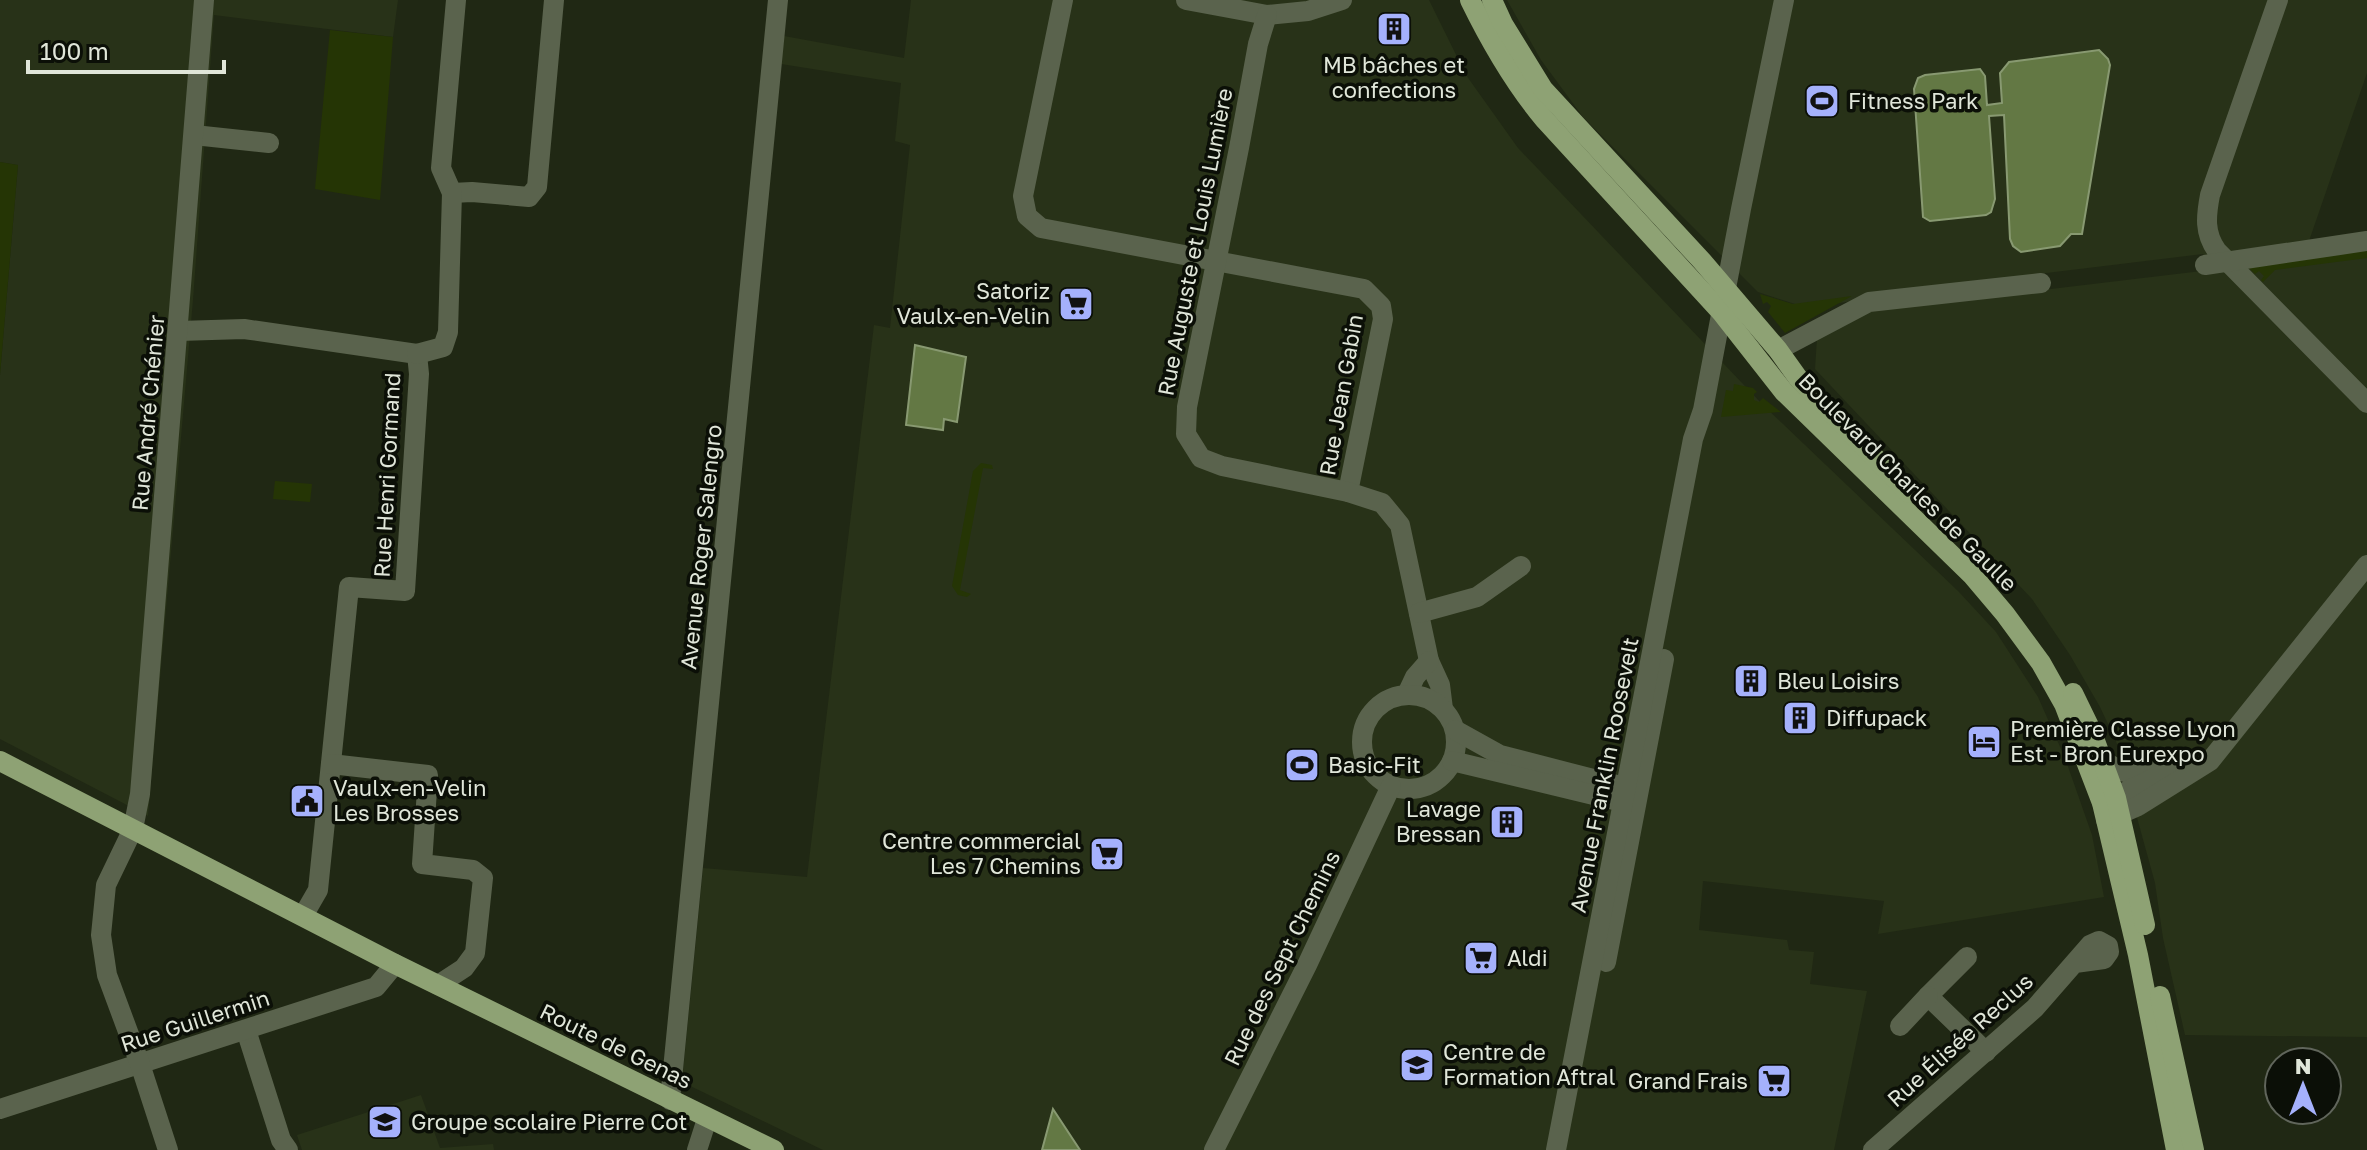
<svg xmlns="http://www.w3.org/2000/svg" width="2367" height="1150" viewBox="0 0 2367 1150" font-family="'Golos Text',sans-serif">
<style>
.built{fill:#283218}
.green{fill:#253505}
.water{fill:#637844;stroke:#889971;stroke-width:2}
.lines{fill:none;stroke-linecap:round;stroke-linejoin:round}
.minor{stroke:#5a634d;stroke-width:20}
.major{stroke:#8ea274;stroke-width:20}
.labels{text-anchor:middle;stroke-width:7;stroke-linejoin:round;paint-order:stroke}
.poi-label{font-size:22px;fill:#e0e6d9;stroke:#0b0f07;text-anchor:start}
.street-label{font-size:22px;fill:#e0e6d9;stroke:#0b0f07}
</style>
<rect width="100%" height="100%" fill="#202814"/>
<g class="built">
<path d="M0 0H398L393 37 214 15 193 300 148 816 0 739V375L18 165 0 162Z"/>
<path d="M911 0H1429L1466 75 1518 148 1763 405 1958 591 1996 632 2038 697 2065 758 2092 835 2104 897 1878 934 1884 901 1703 881 1699 930 1787 940 1789 950 1814 952 1810 984 1867 991 1834 1150H823L682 1082 703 868 807 877 874 325 890 328 910 145 895 141 901 83 781 64 784 36 904 58Z"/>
<path d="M1507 0H2367V73L2309 241 2367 246V1037L2185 1035 2163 938 2155 883 2116 741 2100 707 2070 655 2032 599 1815 369 1817 338 1873 310 2210 270 2203 254 1996 279 1807 308 1758 292 1583 117 1541 60Z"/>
<path d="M421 1095 440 1148 493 1144 494 1150H302L297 1135Z"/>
</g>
<g class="green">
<path d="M330 30 393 37 380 200 315 189Z"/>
<path d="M0 162 18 165 0 375Z"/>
<path d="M2367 250V258L2275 270 2263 282 2261 280 2264 276 2259 271 2255 274 2246 265Z"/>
<path d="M1760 294 1793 304 1852 296 1785 333 1768 312 1771 306 1767 302 1763 304Z"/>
<path d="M1734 384 1753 388 1757 392 1754 394V400L1759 402 1763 398 1781 412 1721 417 1726 390 1733 391Z"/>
<path d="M981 463 992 465 993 469 983 468 960 590 971 594 967 597 958 595 952 586 973 471Z"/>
<path d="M275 481 312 484 310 502 273 499Z"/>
</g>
<g class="water">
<path d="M2099 50 2108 59 2110 65 2082 234H2071L2060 246 2021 252 2013 246 2010 239 2004 115 1989 116 1995 199 1991 212 1986 215 1930 221 1923 217 1914 89 1918 78 1925 75 1980 69 1985 76 1987 105 2002 103 2000 73 2009 62Z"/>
<path d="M915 345 966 357 957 422 944 419 943 430 906 425Z"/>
<path d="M1053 1109 1080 1150H1042Z"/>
</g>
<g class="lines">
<g class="minor">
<path d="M1063 0 1023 196 1027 216 1041 228 1364 289 1381 306 1383 319 1348 492"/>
<path d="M1186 0 1267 15 1308 11 1342 0"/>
<path d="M2278 0 2210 195C2206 216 2204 233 2217 251L2367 403"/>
<path d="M1267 15 1258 44 1239 148 1187 407 1186 434 1201 458 1222 466 1348 492 1382 503 1400 525 1429 661 1440 685 1443 709"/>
<path d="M194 135 269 143"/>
<path d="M452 193 472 192 529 197 537 187 554 0"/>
<path d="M2205 265 2367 241"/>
<path d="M179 331 244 329 417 354 419 374 405 591 349 587 318 890 303 916"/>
<path d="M1778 350 1869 302 2041 283"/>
<path d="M417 354 443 347 448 332 452 193 441 168 456 0"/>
<path d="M1419 613 1477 597 1521 566"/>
<path d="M1407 694 1415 677 1429 661"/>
<circle cx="1409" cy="742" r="47"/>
<path d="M1455 730 1500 755 1636 790"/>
<path d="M2102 759C2120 773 2136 779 2158 770"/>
<path d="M1452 761 1635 805"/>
<path d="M331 764 428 775 422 864 473 870 483 878 475 953 464 968 438 985"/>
<path d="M2102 803 2181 765"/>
<path d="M2106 820 2138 806 2210 761 2367 565"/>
<path d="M1967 957 1928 996 1986 1052"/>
<path d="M1606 962 1664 659"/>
<path d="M1900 1026 1928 996"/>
<path d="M246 1030 281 1140 288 1150"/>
<path d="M670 1100 778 0"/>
<path d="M0 1109 376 987 395 964"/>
<path d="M168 1150 140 1064 107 975 101 935 106 885 133 829 140 794 204 0"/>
<path d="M697 1150 707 1119"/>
<path d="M1214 1150 1307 965 1391 786"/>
<path d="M1556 1150 1693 439 1703 410 1741 209 1784 0"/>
<path d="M1873 1150 2035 1008 2090 945 2099 941 2108 946 2109 952 2104 959 2075 963"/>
</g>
<g class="major">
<path d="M1470 0C1491 43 1514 83 1545 120L1722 313 1784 392 1972 575 2005 614 2041 663 2064 704 2102 803 2138 955 2176 1150"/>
<path d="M1492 0 1503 24 1543 89 1702 261 1778 350 1798 378 1909 493"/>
<path d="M2073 693 2091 730 2116 798 2145 925"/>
<path d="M0 761 395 964 774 1150"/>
<path d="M2160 996 2194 1150"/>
</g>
</g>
<defs>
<g id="building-square" transform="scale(1.8)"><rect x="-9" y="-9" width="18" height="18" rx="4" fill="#a5b1fc" stroke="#0b0f07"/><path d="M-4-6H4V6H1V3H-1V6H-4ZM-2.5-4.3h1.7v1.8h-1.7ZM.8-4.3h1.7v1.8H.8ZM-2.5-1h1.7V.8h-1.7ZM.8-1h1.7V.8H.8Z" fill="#111"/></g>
<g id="stadium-square" transform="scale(1.8)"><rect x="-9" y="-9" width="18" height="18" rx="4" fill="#a5b1fc" stroke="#0b0f07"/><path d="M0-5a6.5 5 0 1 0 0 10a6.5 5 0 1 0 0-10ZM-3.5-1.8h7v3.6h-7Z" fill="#111"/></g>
<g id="supermarket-square" transform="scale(1.8)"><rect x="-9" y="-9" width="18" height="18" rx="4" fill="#a5b1fc" stroke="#0b0f07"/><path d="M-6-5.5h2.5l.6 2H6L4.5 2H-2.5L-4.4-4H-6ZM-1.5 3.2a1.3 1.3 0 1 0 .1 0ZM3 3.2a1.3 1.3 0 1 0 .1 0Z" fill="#111"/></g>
<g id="hotel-square" transform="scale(1.8)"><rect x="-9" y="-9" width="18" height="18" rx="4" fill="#a5b1fc" stroke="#0b0f07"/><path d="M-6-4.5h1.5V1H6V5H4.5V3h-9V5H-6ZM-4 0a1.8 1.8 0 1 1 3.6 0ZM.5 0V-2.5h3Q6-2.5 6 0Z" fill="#111"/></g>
<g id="civic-square" transform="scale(1.8)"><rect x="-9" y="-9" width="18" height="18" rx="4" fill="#a5b1fc" stroke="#0b0f07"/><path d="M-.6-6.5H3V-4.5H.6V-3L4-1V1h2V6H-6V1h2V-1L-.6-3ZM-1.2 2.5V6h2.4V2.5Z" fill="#111"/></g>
<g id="university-square" transform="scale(1.8)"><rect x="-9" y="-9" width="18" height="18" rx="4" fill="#a5b1fc" stroke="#0b0f07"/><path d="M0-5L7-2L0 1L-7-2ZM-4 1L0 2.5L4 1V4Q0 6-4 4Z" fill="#111"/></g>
<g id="school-square" transform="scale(1.8)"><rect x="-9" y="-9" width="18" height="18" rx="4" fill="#a5b1fc" stroke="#0b0f07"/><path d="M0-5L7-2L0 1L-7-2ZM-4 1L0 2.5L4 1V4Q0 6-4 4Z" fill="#111"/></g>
</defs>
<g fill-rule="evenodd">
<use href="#building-square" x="1394" y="29"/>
<use href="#stadium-square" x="1822" y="101"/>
<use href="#supermarket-square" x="1076" y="304"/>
<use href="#building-square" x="1751" y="681"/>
<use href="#building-square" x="1800" y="718"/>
<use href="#hotel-square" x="1984" y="742"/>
<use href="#stadium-square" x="1302" y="765"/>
<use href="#civic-square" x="307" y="801"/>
<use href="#building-square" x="1507" y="822"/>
<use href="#supermarket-square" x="1107" y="854"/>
<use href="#supermarket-square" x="1481" y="958"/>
<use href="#university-square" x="1417" y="1065"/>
<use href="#supermarket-square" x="1774" y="1081"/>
<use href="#school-square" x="385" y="1122"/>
</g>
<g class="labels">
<g class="poi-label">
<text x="1394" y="73" text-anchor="middle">MB bâches et<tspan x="1394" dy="25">confections</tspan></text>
<text x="1848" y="109">Fitness Park</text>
<text x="1050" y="299" text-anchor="end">Satoriz<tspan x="1050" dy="25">Vaulx-en-Velin</tspan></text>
<text x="1777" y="689">Bleu Loisirs</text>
<text x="1826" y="726">Diffupack</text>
<text x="2010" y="737">Première Classe Lyon<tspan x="2010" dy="25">Est - Bron Eurexpo</tspan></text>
<text x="1328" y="773">Basic-Fit</text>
<text x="333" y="796">Vaulx-en-Velin<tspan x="333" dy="25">Les Brosses</tspan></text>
<text x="1481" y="817" text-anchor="end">Lavage<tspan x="1481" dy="25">Bressan</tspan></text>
<text x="1081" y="849" text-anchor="end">Centre commercial<tspan x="1081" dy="25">Les 7 Chemins</tspan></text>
<text x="1507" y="966">Aldi</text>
<text x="1443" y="1060">Centre de<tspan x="1443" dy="25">Formation Aftral</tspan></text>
<text x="1748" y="1089" text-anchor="end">Grand Frais</text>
<text x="411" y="1130">Groupe scolaire Pierre Cot</text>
</g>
<g class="street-label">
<text transform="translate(1195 242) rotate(-79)" y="8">Rue Auguste et Louis Lumière</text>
<text transform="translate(1341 395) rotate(-80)" y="8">Rue Jean Gabin</text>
<text transform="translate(148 413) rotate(-85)" y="8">Rue André Chénier</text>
<text transform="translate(387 475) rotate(-87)" y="8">Rue Henri Gormand</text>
<text transform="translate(1908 482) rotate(45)" y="8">Boulevard Charles de Gaulle</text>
<text transform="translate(701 547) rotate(-84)" y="8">Avenue Roger Salengro</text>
<text transform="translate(1604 775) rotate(-79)" y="8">Avenue Franklin Roosevelt</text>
<text transform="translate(1282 958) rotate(-64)" y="8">Rue des Sept Chemins</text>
<text transform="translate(195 1021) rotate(-18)" y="8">Rue Guillermin</text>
<text transform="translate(1960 1040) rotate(-42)" y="8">Rue Élisée Reclus</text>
<text transform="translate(616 1046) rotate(26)" y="8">Route de Genas</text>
</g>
</g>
<g transform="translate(2303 1086)"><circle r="38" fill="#0b0f07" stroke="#60655b" stroke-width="2"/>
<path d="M0-6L14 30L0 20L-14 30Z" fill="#a5b1fc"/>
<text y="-12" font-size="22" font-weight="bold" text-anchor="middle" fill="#e0e6d9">N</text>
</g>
<path d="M28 60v12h196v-12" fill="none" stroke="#e0e6d9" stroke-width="4"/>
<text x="40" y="60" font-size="24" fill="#e0e6d9" stroke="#0b0f07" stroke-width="6" paint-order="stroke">100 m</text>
</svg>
